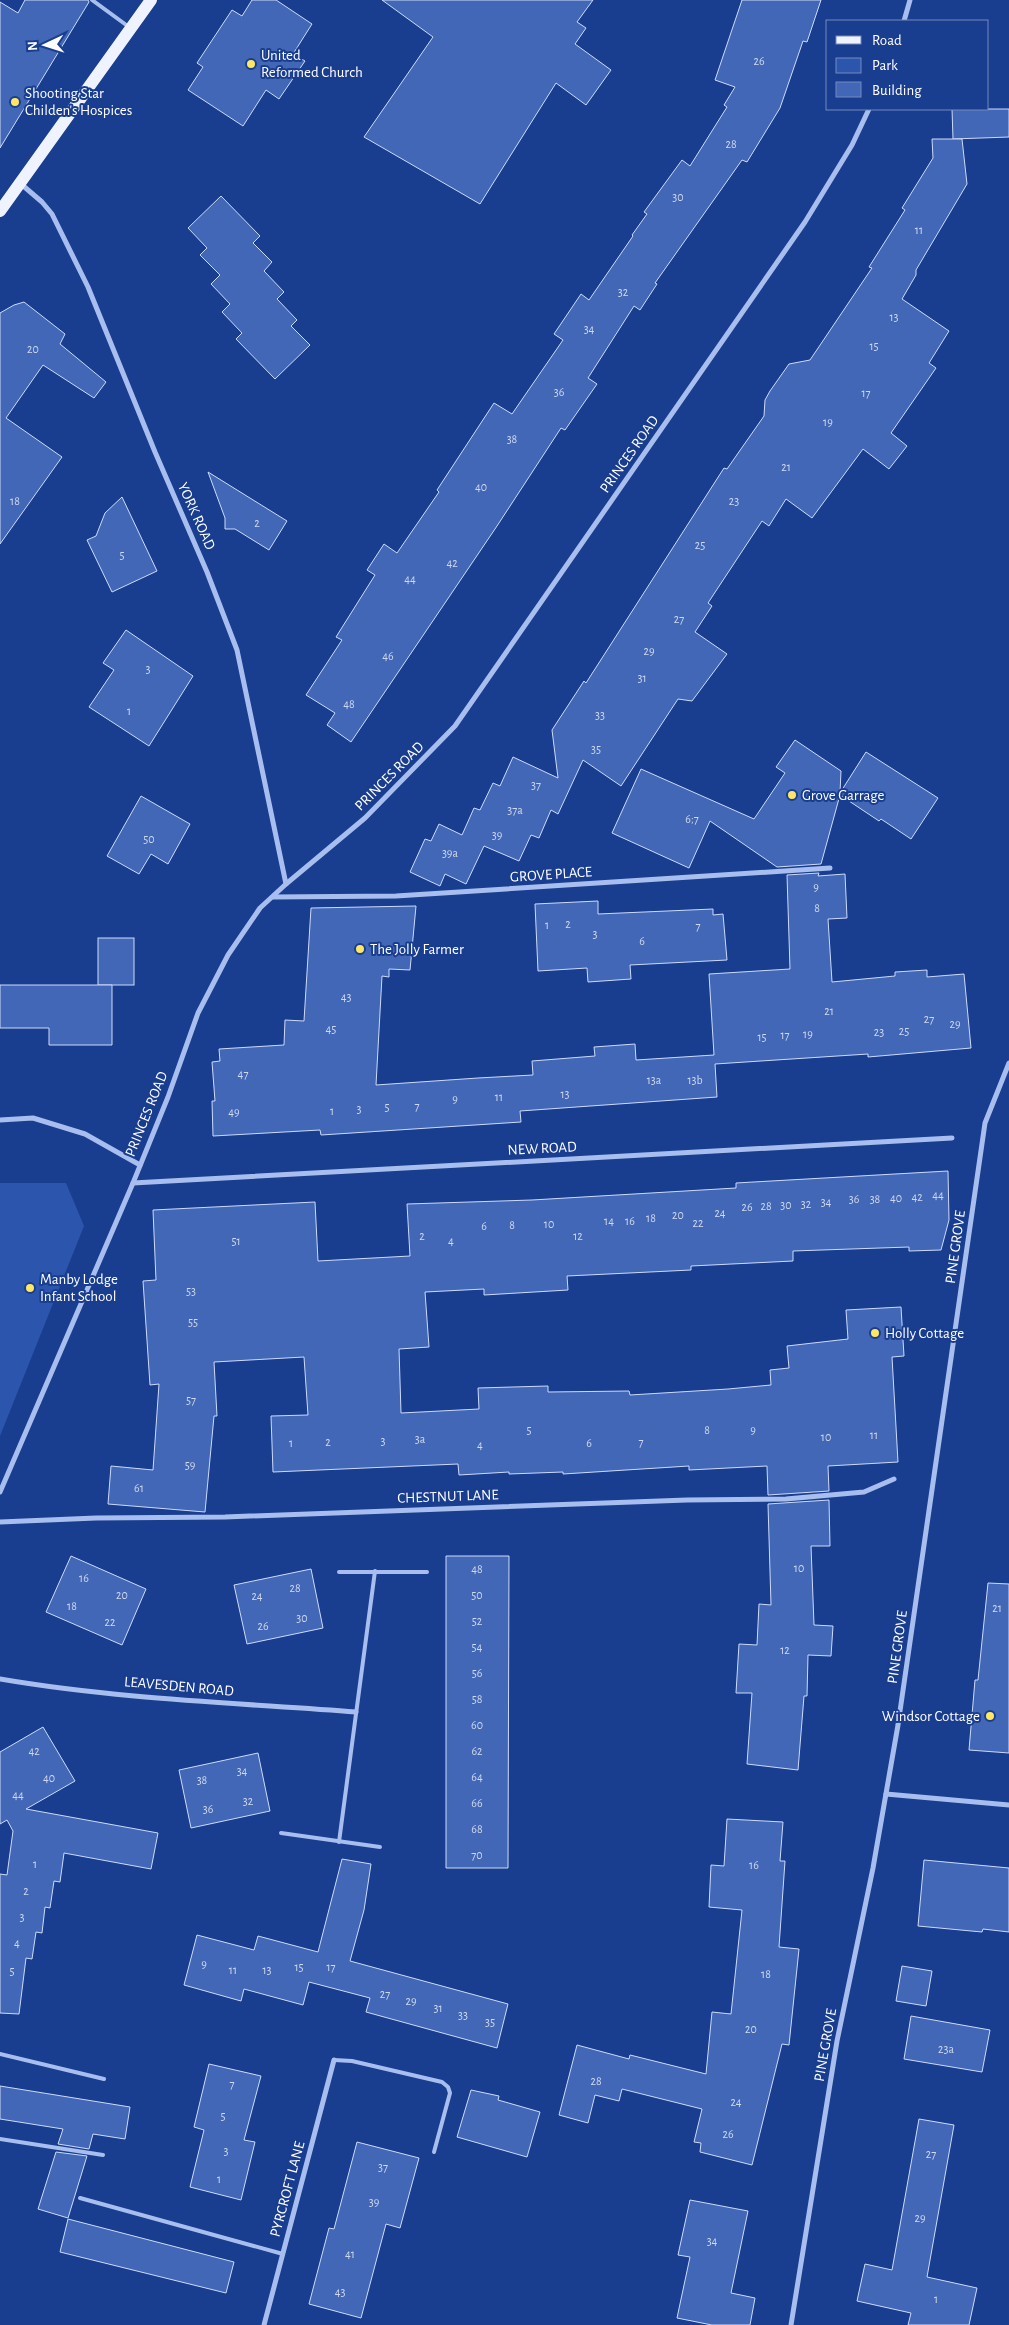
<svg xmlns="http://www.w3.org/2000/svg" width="1009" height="2325" viewBox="0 0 1009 2325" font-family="'Alegreya Sans',sans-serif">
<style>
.green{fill:#2c56ad}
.building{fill:#4267b7;stroke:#cddbfa}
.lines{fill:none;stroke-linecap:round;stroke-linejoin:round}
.lane{stroke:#a7beef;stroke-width:4}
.street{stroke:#a7beef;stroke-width:5}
.primary{stroke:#eef3ff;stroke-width:12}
.poi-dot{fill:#ffe764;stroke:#193d8f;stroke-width:2}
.labels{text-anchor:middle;stroke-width:4;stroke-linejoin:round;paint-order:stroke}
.number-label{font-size:12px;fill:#d0d9ed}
.poi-label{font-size:15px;fill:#fff;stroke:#193d8f;text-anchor:start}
.street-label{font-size:15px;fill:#fff;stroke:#193d8f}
</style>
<rect width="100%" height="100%" fill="#193d8f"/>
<path class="green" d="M0 1183H66L84 1226 0 1436Z"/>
<g class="building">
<path d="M25 0H88L89 2 0 148V2L18 13Z"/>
<path d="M252 0H276L312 24 293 54 305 61 279 99 266 90 243 126 188 90 203 67 197 63 232 10 242 16Z"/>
<path d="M382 0H593L577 22 586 28 575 44 611 70 586 105 556 83 480 204 364 137 433 37Z"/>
<path d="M742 0H821L807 42 803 41 780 108 747 162 742 160 655 283 657 284 640 310 634 306 588 378 597 384 565 430 561 428 497 526 351 742 327 725 335 713 306 695 342 640 336 637 375 575 367 570 384 544 397 553 439 492 437 490 494 403 512 414 563 340 554 334 581 294 589 300 633 236 632 235 647 214 644 212 682 160 690 166 727 107 724 105 735 87 715 80Z"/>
<path d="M952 109H1009V137L953 139Z"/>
<path d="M932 139H962L967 184 916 270V275L902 299 949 331 929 363 936 368 891 433 907 446 889 469 863 449 812 518 786 499 769 526 762 521 708 603 712 606 695 632 727 654 692 701 678 699 621 786 583 760 558 814 551 810 539 838 531 835 519 861 484 846 466 884 445 874 440 886 410 872 425 839 431 841 439 824 462 835 474 808 480 810 493 783 500 786 513 757 558 778 552 730 584 681 586 683 724 468 727 469 764 416 765 400 770 391 789 364 810 360 872 268 869 267 905 210 902 208 933 158Z"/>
<path d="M221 196 260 236 253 243 272 262 264 271 284 292 277 299 297 320 291 326 310 345 275 379 236 339 242 333 222 312 230 304 211 284 220 275 200 255 207 248 188 228Z"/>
<path d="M24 302 65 334 60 344 106 382 94 398 43 365 6 418 62 457 0 544V313L14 305Z"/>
<path d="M208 472 287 521 269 550 235 529H225V518Z"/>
<path d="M122 497 157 571 112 592 87 540 96 536 105 513Z"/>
<path d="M126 630 193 676 149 746 89 707 114 670 103 663Z"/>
<path d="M795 740 841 771 840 793 866 752 938 798 911 839 881 819 879 821 840 795 821 864 777 867 710 821 689 868 612 833 641 769 754 819 785 773 776 767Z"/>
<path d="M141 796 190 824 168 864 151 854 139 874 107 856Z"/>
<path d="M819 873 818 876 845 874 847 918 828 919 832 982 895 976V972L927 970V977L964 974 971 1048 868 1057V1054L715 1064 717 1097 520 1111 521 1122 321 1135 320 1130 213 1136 212 1101H215L212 1062 220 1061 219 1049 284 1045 285 1020 304 1021 311 908 416 906 410 970 389 969V977L382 976 376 1085 478 1078 533 1075 532 1061 595 1056 594 1047 635 1044 636 1060 714 1055 709 974 790 969 787 875Z"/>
<path d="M598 901V914L713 909V915L723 914 727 960 630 965 631 979 588 982 587 968 538 971 535 904Z"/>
<rect x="98" y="938" width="36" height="47"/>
<path d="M0 985H112V1045H49V1028H0Z"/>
<path d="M948 1171 949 1220 941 1250 909 1251V1247L793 1251V1261L691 1266V1270L567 1276 568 1290 484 1295V1289L425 1292 429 1347 399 1349 401 1413 479 1409 478 1388 548 1386V1392L629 1391 630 1395 728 1389 771 1385 770 1370 789 1368 787 1346 848 1339 846 1310 901 1307 904 1356 892 1357 898 1462 828 1466 829 1491 768 1495 767 1466 689 1470V1466L563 1474V1472L509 1474V1472L459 1475 458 1464 273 1472 271 1416 308 1415 304 1357 214 1362 217 1416H214L205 1512 108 1504 111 1466 153 1470 159 1384 150 1385 143 1281 156 1280 153 1210 315 1202 318 1261 410 1256 407 1204 532 1200 736 1188V1183Z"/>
<path d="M829 1500 830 1546H811L814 1625 833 1626 831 1656 808 1655 807 1696H804L798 1770 747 1764 752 1693H736L739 1644 757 1645 759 1604 771 1605 768 1504Z"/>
<path d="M71 1556 146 1589 122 1645 46 1612Z"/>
<path d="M446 1556H509L508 1868H446Z"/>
<path d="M311 1569 323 1628 247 1644 234 1585Z"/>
<path d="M988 1583 1009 1584V1753L969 1750 975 1680H978Z"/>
<path d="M43 1727 75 1781 26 1809 158 1833 151 1869 64 1853 60 1882 54 1881 50 1908 45 1907 42 1933 36 1932 32 1959 26 1958 19 2014 0 2013V1874L7 1875 13 1831 7 1820 0 1824V1752Z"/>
<path d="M258 1753 270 1811 191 1828 179 1770Z"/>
<path d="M727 1819 783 1822 780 1861H785L779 1947 799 1949 789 2045 782 2044 752 2165 700 2152 701 2143 694 2142 702 2109 622 2089 619 2101 595 2095 588 2123 559 2115 577 2045 629 2059 630 2055 706 2074 712 2012 731 2014 742 1910 709 1907 711 1865 724 1866Z"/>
<path d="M342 1859 371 1864 364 1910 350 1961 508 2004 497 2048 366 2012 370 1998 309 1982 303 2005 244 1989 241 2001 184 1985 197 1935 254 1950 258 1936 318 1952Z"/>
<path d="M924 1860 1009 1868V1932L983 1929 982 1932 918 1926Z"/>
<path d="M902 1966 932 1971 926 2006 896 2001Z"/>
<path d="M911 2016 990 2030 982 2072 904 2059Z"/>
<path d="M209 2064 261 2076 244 2140 255 2142 241 2200 190 2187 204 2130 194 2127Z"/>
<path d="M0 2086 130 2107 125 2139 93 2134 89 2149 58 2144 63 2129 0 2119Z"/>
<path d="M471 2090 499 2096 498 2100 540 2112 527 2157 457 2137Z"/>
<path d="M919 2119 954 2125 927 2277 977 2288 969 2325H908L911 2313 857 2301 865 2264 892 2270Z"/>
<path d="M357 2142 419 2158 400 2228 386 2224 361 2318 309 2304 329 2228 334 2229Z"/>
<path d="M56 2152 87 2156 68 2218 38 2209Z"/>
<path d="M690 2200 748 2211 731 2293 755 2298 750 2325H712L677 2318 690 2257 678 2255Z"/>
<path d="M68 2219 234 2262 226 2293 60 2252Z"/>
</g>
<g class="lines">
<g class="lane">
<path d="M92 0 129 27"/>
<path d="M339 1572H427"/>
<path d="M281 1833 380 1847"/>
<path d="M339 1842 375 1571"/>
<path d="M0 2054 104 2079"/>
<path d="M334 2060 352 2061 442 2082 448 2087 450 2093 434 2152"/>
<path d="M0 2139 103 2155"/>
<path d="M80 2198 283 2254"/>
</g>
<g class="street">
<path d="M904 21 910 0"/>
<path d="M21 184 42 202 52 214 88 287 155 452 207 572 237 650 286 884"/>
<path d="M273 897 396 896 830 868"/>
<path d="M0 1120 33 1118 85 1134 140 1165"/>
<path d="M133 1183 952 1138"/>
<path d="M0 1492 133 1183 168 1097 198 1013 228 955 260 908 286 884 365 818 455 726 805 222 852 145 869 109"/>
<path d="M0 1522 96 1518 225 1517 687 1500 786 1499 864 1492 894 1479"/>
<path d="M0 1679C117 1699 238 1703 356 1712"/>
<path d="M886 1794 1009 1805"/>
<path d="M264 2325 334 2060"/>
<path d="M791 2325 837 2041 873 1868 898 1725 985 1123 1009 1063"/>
</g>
<path class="primary" d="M0 211 151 0"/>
</g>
<g class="poi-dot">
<circle cx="251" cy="64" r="5"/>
<circle cx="15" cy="102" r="5"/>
<circle cx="792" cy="795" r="5"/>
<circle cx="360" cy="949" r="5"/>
<circle cx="30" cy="1288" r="5"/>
<circle cx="875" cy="1333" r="5"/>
<circle cx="990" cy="1716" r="5"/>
</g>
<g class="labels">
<g class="number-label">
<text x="759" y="65">26</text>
<text x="731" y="148">28</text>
<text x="678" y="201">30</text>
<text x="919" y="234">11</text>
<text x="623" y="296">32</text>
<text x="894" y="321">13</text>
<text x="589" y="333">34</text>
<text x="874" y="350">15</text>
<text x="33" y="353">20</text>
<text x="559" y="396">36</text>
<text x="866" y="397">17</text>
<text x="828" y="426">19</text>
<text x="512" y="443">38</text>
<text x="786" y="471">21</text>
<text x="481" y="491">40</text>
<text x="15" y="505">18</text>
<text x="734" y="505">23</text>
<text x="257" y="527">2</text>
<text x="700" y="549">25</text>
<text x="122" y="559">5</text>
<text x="452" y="567">42</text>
<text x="410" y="583">44</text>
<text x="679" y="623">27</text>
<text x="649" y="655">29</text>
<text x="388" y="660">46</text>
<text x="148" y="673">3</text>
<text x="642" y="682">31</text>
<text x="349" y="708">48</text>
<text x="129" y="715">1</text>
<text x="600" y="719">33</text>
<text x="596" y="753">35</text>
<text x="536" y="789">37</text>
<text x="515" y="814">37a</text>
<text x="692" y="823">6;7</text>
<text x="497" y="839">39</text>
<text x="149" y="843">50</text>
<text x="450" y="857">39a</text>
<text x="816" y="891">9</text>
<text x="817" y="912">8</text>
<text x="568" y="928">2</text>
<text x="547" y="929">1</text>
<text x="698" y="930">7</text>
<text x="595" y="938">3</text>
<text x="642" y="945">6</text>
<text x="346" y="1001">43</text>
<text x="829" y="1015">21</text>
<text x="929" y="1023">27</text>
<text x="955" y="1028">29</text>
<text x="331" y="1033">45</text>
<text x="904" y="1035">25</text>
<text x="879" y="1036">23</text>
<text x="808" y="1038">19</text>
<text x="785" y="1039">17</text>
<text x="762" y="1041">15</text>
<text x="243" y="1078">47</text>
<text x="654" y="1084">13a</text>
<text x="695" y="1084">13b</text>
<text x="565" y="1098">13</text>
<text x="499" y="1101">11</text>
<text x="455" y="1103">9</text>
<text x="417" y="1110">7</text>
<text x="387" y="1111">5</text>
<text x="359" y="1113">3</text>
<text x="332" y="1115">1</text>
<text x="234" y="1116">49</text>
<text x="938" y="1199">44</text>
<text x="917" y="1201">42</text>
<text x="896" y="1202">40</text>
<text x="854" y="1203">36</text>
<text x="875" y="1203">38</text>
<text x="826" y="1206">34</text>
<text x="806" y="1208">32</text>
<text x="786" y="1209">30</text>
<text x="766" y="1210">28</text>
<text x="747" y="1211">26</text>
<text x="720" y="1217">24</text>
<text x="678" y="1219">20</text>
<text x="651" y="1222">18</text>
<text x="609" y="1225">14</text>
<text x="630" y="1225">16</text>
<text x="698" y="1227">22</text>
<text x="549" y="1228">10</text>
<text x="512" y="1229">8</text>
<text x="484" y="1230">6</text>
<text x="422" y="1240">2</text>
<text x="578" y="1240">12</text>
<text x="236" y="1245">51</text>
<text x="451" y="1245">4</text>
<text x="191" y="1295">53</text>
<text x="193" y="1326">55</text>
<text x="191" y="1404">57</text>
<text x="529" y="1434">5</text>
<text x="707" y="1434">8</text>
<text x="753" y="1434">9</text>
<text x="874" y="1439">11</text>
<text x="826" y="1441">10</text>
<text x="420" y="1443">3a</text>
<text x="383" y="1445">3</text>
<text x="328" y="1446">2</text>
<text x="641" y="1446">7</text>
<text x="291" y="1447">1</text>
<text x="589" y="1447">6</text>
<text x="480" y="1449">4</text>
<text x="190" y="1469">59</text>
<text x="139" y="1492">61</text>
<text x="799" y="1572">10</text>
<text x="477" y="1573">48</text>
<text x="84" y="1582">16</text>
<text x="295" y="1592">28</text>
<text x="122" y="1599">20</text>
<text x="477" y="1599">50</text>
<text x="257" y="1600">24</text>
<text x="72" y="1610">18</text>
<text x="997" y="1612">21</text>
<text x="302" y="1622">30</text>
<text x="477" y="1625">52</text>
<text x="110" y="1626">22</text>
<text x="263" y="1630">26</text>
<text x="477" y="1651">54</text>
<text x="785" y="1654">12</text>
<text x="477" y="1677">56</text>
<text x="477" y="1703">58</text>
<text x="477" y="1729">60</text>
<text x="34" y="1755">42</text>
<text x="477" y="1755">62</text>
<text x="242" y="1775">34</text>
<text x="477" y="1781">64</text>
<text x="49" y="1782">40</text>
<text x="202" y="1784">38</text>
<text x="18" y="1799">44</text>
<text x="248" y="1805">32</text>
<text x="477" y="1807">66</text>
<text x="208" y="1813">36</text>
<text x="477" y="1833">68</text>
<text x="477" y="1859">70</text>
<text x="35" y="1868">1</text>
<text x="754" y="1869">16</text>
<text x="26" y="1895">2</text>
<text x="22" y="1921">3</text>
<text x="17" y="1947">4</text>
<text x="204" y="1968">9</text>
<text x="299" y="1971">15</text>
<text x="331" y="1971">17</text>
<text x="233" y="1974">11</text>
<text x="267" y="1974">13</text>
<text x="12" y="1975">5</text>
<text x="766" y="1978">18</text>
<text x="385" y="1998">27</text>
<text x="411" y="2005">29</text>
<text x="438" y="2012">31</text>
<text x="463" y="2019">33</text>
<text x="490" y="2026">35</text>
<text x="751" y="2033">20</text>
<text x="946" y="2053">23a</text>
<text x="596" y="2085">28</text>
<text x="232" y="2088">7</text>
<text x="736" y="2106">24</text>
<text x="223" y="2120">5</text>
<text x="728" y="2138">26</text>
<text x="226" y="2155">3</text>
<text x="931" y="2158">27</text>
<text x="383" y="2171">37</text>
<text x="219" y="2183">1</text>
<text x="374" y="2206">39</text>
<text x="920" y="2222">29</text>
<text x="712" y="2245">34</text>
<text x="350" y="2258">41</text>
<text x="340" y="2296">43</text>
<text x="936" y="2303">1</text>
</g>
<g class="poi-label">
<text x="261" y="60">United<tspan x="261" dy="17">Reformed Church</tspan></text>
<text x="25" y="98">Shooting Star<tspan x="25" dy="17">Childen's Hospices</tspan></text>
<text x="802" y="800">Grove Garrage</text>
<text x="370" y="954">The Jolly Farmer</text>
<text x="40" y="1284">Manby Lodge<tspan x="40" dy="17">Infant School</tspan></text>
<text x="885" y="1338">Holly Cottage</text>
<text x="980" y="1721" text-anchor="end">Windsor Cottage</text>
</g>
<g class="street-label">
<text transform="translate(629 454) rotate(-55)" y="5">PRINCES ROAD</text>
<text transform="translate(197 516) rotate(66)" y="5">YORK ROAD</text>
<text transform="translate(389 776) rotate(-45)" y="5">PRINCES ROAD</text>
<text transform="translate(551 874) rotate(-4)" y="5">GROVE PLACE</text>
<text transform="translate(146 1114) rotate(-68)" y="5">PRINCES ROAD</text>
<text transform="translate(542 1148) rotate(-3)" y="5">NEW ROAD</text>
<text transform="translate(955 1247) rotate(-82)" y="5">PINE GROVE</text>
<text transform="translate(448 1496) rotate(-2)" y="5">CHESTNUT LANE</text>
<text transform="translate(897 1647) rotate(-82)" y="5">PINE GROVE</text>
<text transform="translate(179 1686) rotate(5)" y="5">LEAVESDEN ROAD</text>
<text transform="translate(825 2045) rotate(-80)" y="5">PINE GROVE</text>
<text transform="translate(287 2189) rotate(-75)" y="5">PYRCROFT LANE</text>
</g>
</g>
<rect x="826" y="20" width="162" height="90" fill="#193d8f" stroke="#758bbc"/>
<rect x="836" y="36" width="25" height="8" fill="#eef3ff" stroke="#758bbc"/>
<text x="872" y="45" font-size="15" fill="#ffffff">Road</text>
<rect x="836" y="58" width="25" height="15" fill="#2c56ad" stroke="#758bbc"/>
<text x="872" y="70" font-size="15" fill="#ffffff">Park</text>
<rect x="836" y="82" width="25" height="15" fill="#4267b7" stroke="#758bbc"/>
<text x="872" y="95" font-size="15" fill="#ffffff">Building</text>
<g transform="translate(45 45) rotate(266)" stroke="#193d8f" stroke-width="4" paint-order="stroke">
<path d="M0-4L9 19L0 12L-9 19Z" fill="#ffffff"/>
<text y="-8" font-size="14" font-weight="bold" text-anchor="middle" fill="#ffffff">N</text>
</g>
</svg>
